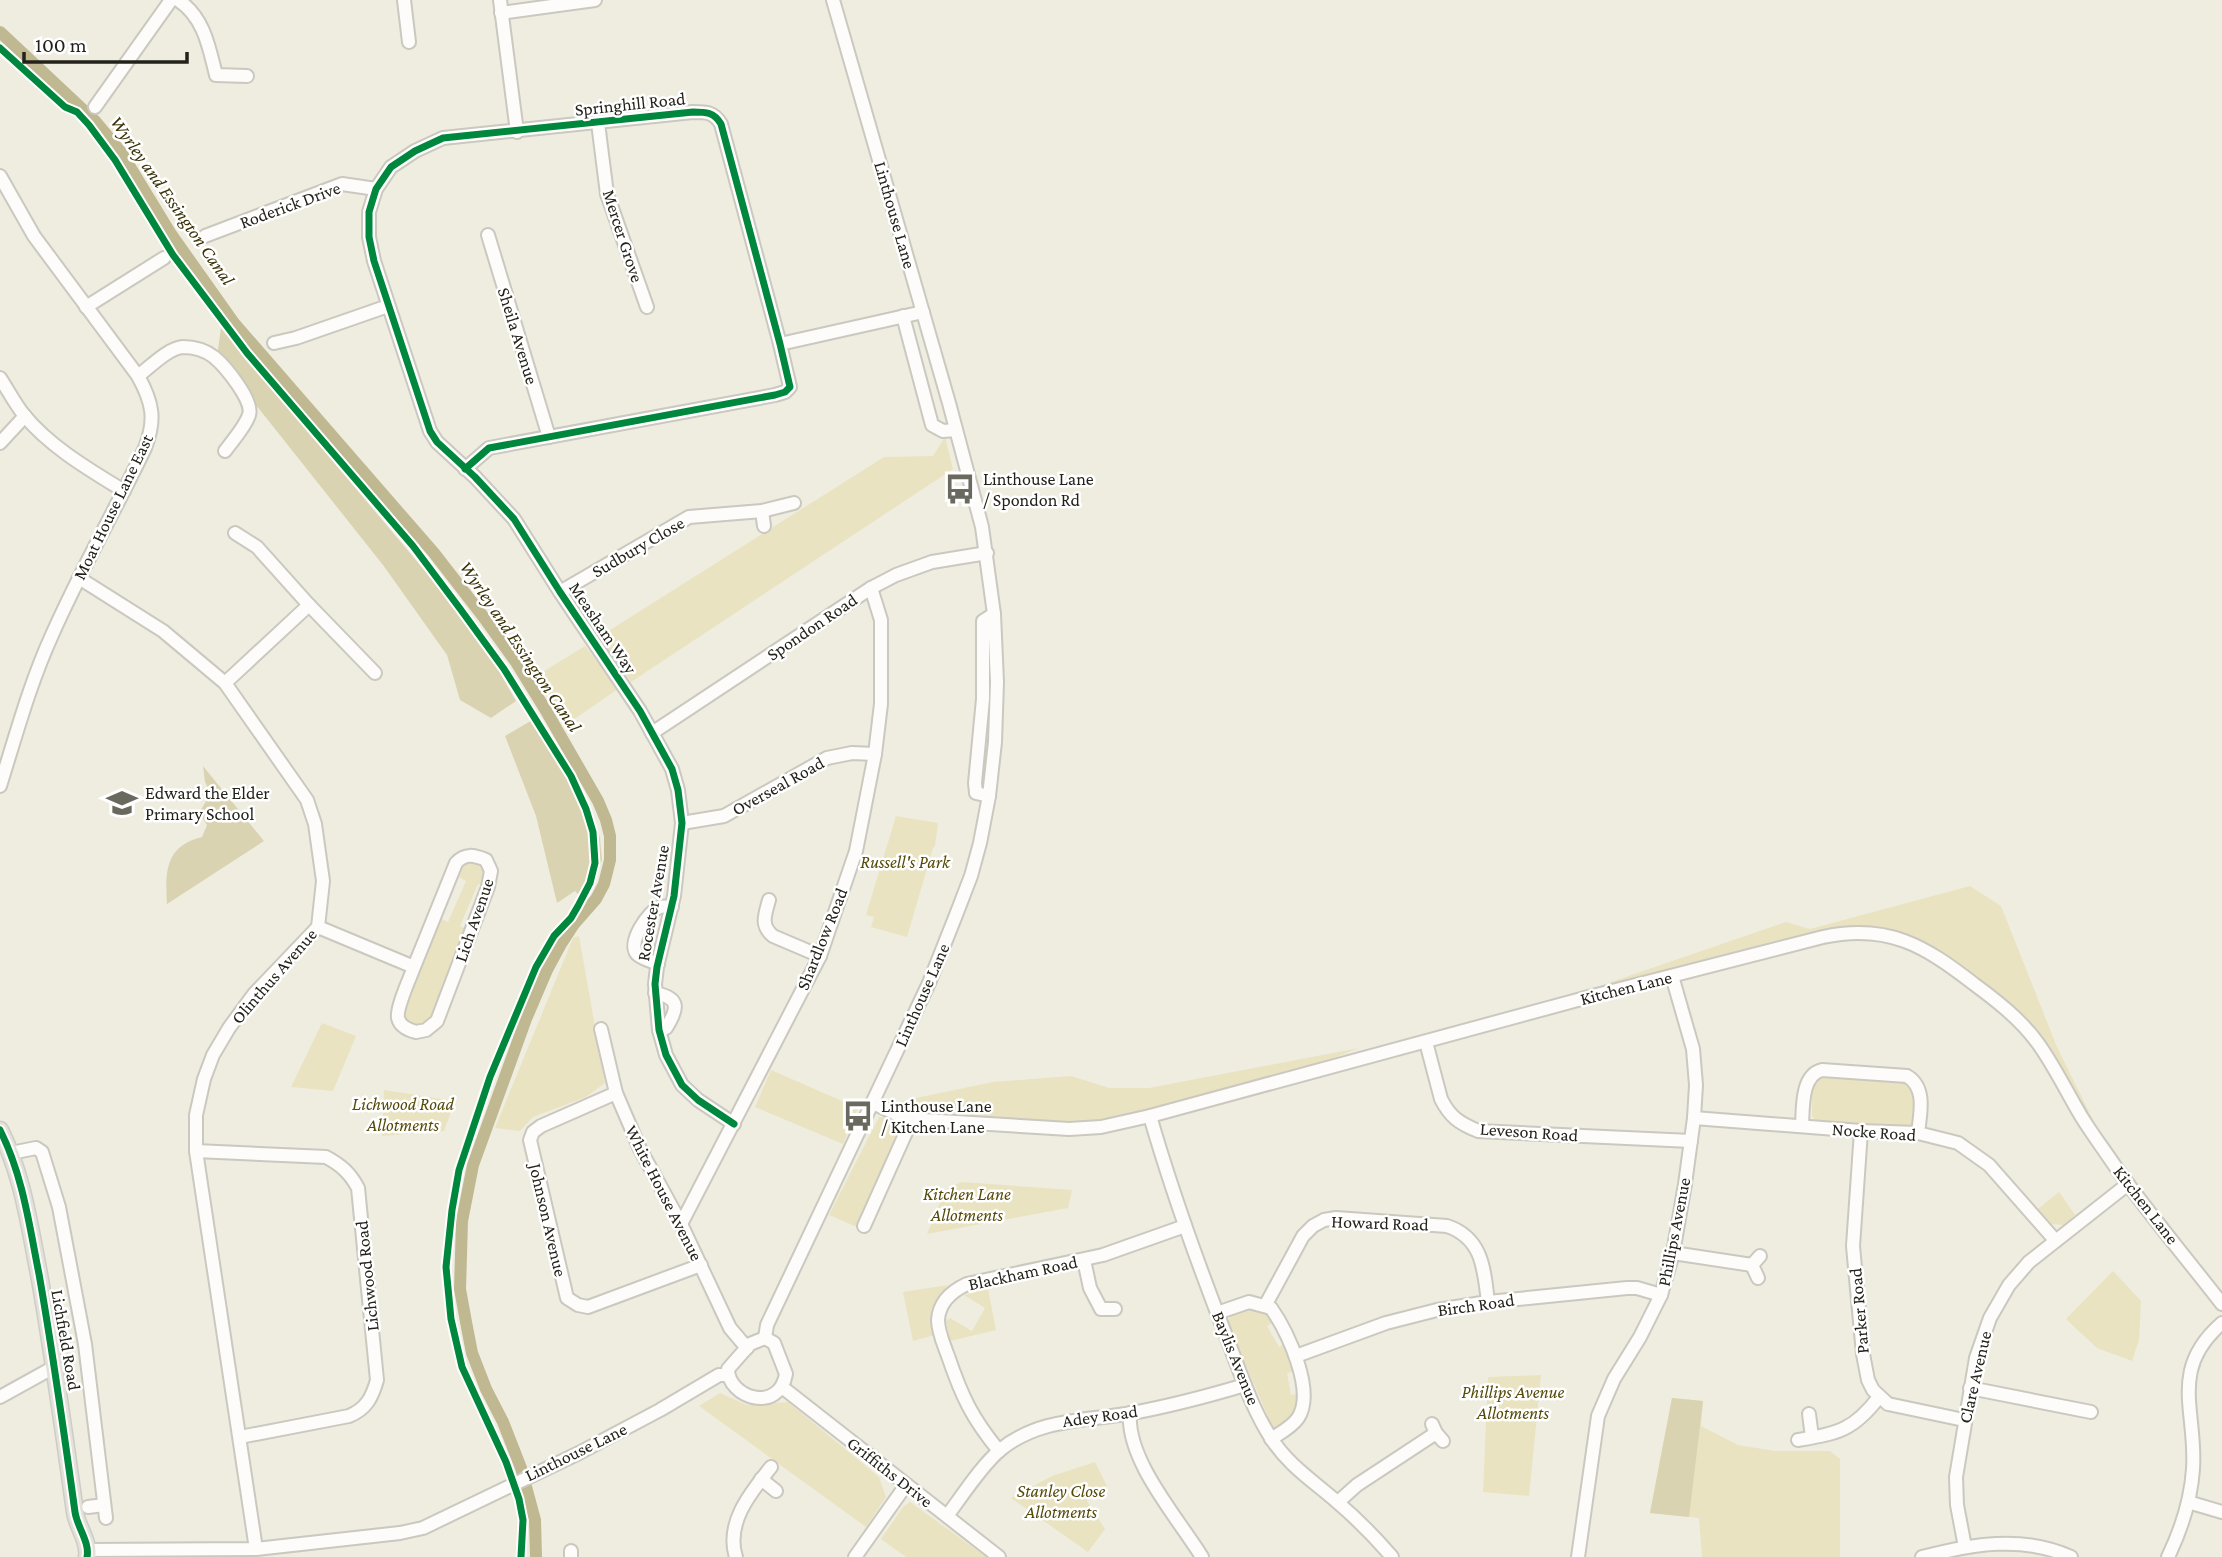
<svg xmlns="http://www.w3.org/2000/svg" width="2222" height="1557" viewBox="0 0 2222 1557" font-family="'Crimson Pro',serif">
<style>
.green{fill:#e9e3c1}
.forest{fill:#dad3b1}
.lines{fill:none;stroke-linecap:round;stroke-linejoin:round}
.canal{stroke:#c0b891;stroke-width:12}
.minor-casing{stroke:#cac8bf;stroke-width:16}
.major-casing{stroke:#cdccc6;stroke-width:19}
.minor{stroke:#fdfcfa;stroke-width:12}
.major{stroke:#e3e1d8;stroke-width:16}
.cycleway-casing{stroke:#fff;stroke-width:11}
.cycleway{stroke:#00873e;stroke-width:7}
.labels{text-anchor:middle;stroke-width:5;stroke-linejoin:round;paint-order:stroke}
.street-label{font-size:18px;fill:#23221a;stroke:#fff}
.poi-label{font-size:18px;fill:#23221a;stroke:#fff;text-anchor:start}
.park-label{font-size:18px;font-style:italic;fill:#544907;stroke:#fff}
.water-label{font-size:19px;font-style:italic;fill:#393106;stroke:#fff}
</style>
<rect width="100%" height="100%" fill="#efede0"/>
<g class="green">
<path d="M945 437 953 469 631 682 599 637 884 457 933 456Z"/>
<path d="M585 646 618 689 567 724 538 675Z"/>
<path d="M896 816 938 823 935 846 933 848 907 937 871 927 874 917 866 915Z"/>
<path d="M471 860 483 864 487 875 485 886 478 884 460 926 467 930 432 1021C422 1027 415 1026 406 1019L404 1008 440 918 448 922 466 881 459 877 464 864Z"/>
<path d="M1970 886 2001 906 2057 1047 2098 1130 2041 1041 1985 986 1930 946 1906 935 1890 929 1853 926 1588 990 1786 922 1810 929Z"/>
<path d="M579 936 605 1083 586 1097 533 1117 520 1131 495 1128 573 938Z"/>
<path d="M322 1023 356 1036 333 1091 291 1087Z"/>
<path d="M1359 1048 1308 1068 1180 1103 1083 1125 913 1110 897 1102 993 1082 1071 1076 1109 1088H1149Z"/>
<path d="M771 1070 858 1108 843 1144 755 1107Z"/>
<path d="M1824 1074 1910 1082C1912 1085 1915 1088 1916 1092 1919 1105 1917 1124 1905 1129L1818 1123 1812 1116V1080Z"/>
<path d="M384 1090 455 1101 444 1131 382 1136Z"/>
<path d="M879 1117H887L913 1128 866 1231 829 1215Z"/>
<path d="M961 1182 1072 1190 1068 1208 927 1234 945 1190Z"/>
<path d="M2059 1192 2075 1215 2064 1225 2051 1224 2038 1209Z"/>
<path d="M2113 1271 2141 1301 2139 1340 2132 1361 2097 1348 2066 1319Z"/>
<path d="M948 1285 938 1303 935 1335 913 1341 903 1292Z"/>
<path d="M988 1289 996 1330 950 1341 946 1321 950 1318 972 1331 985 1308 964 1295Z"/>
<path d="M1261 1308 1275 1321 1267 1326 1279 1347 1287 1343 1296 1371 1287 1373 1291 1395 1300 1393C1299 1416 1293 1421 1274 1431L1227 1321 1234 1312Z"/>
<path d="M1541 1375 1529 1496 1483 1492 1488 1377Z"/>
<path d="M720 1393 747 1405 788 1402 879 1477 886 1497 866 1527 699 1406Z"/>
<path d="M1672 1398 1703 1401 1701 1426 1738 1445 1775 1451H1830L1840 1459V1557H1702L1699 1518 1650 1513Z"/>
<path d="M1095 1462 1107 1486 1087 1501 1105 1529 1088 1552 1011 1498 1052 1476Z"/>
<path d="M910 1502 978 1551 986 1557H906L881 1539 903 1507Z"/>
</g>
<g class="forest">
<path d="M221 328 436 584 499 671 516 701 491 718 460 700 447 655 383 565 217 356Z"/>
<path d="M539 716 594 818 600 838 602 860 596 875 582 899 575 891 557 903 536 816 505 736Z"/>
<path d="M203 766 264 841 167 904C165 872 165 846 202 837L207 825 199 813 211 793 205 782Z"/>
<path d="M1672 1398 1703 1401 1689 1517 1650 1513Z"/>
</g>
<g class="lines">
<path class="canal" d="M0 32 96 122 121 152 171 234 234 323 434 553 482 615 516 662 545 709 598 801 606 820 610 836V860L604 884 596 899 574 924 561 944 547 970 526 1019 473 1165 462 1221 460 1289 466 1322 472 1353 486 1389 503 1422 521 1468 535 1520 536 1557"/>
<g class="minor-casing">
<g id="minor">
<path d="M178 0C204 17 209 47 216 75L247 76"/>
<path d="M404 0 409 42"/>
<path d="M500 0 517 132"/>
<path d="M501 13 595 0"/>
<path d="M95 107 171 0"/>
<path d="M598 123 607 194 647 307"/>
<path d="M0 176 34 236 138 376C153 403 156 420 145 448 115 511 80 571 52 635 30 683 16 735 0 786"/>
<path d="M488 235 549 437"/>
<path d="M205 236 342 184 376 189"/>
<path d="M86 307 164 258"/>
<path d="M903 316 932 425 943 431 956 430"/>
<path d="M274 343 296 338 388 306"/>
<path d="M780 344 923 312"/>
<path d="M138 376C150 367 168 348 183 347 194 347 205 350 214 357 225 366 254 401 249 415 245 427 233 440 225 451"/>
<path d="M0 378C8 390 15 404 24 415 50 447 90 470 124 491"/>
<path d="M0 443 25 416"/>
<path d="M465 469 489 448 775 395 785 392 790 387 780 344 721 124C714 112 706 112 693 112L443 138 415 151 391 167 376 189 369 212V237L374 261 430 431 437 442 475 477 514 519 560 592 640 711 672 769 678 790 682 823 674 896 657 967 655 984 659 1030 666 1055 682 1085 698 1100 734 1124"/>
<path d="M762 511 764 526"/>
<path d="M235 533 257 547 309 605 375 673"/>
<path d="M79 578 163 631 225 683 307 800 315 824 323 881 318 927 254 994 229 1028 213 1055 204 1079 196 1115V1151L256 1549"/>
<path d="M560 592 689 517 762 511 794 503"/>
<path d="M225 683 309 605"/>
<path d="M652 733 871 588 896 575 932 562 987 553"/>
<path d="M989 796 976 793 975 783 983 699V621L994 614"/>
<path d="M682 823 724 816 827 758 852 753 875 754"/>
<path d="M769 900C765 915 760 925 773 936L820 956"/>
<path d="M318 927 414 967 456 863C465 853 474 855 486 860L491 871 488 887 437 1021 426 1030 416 1032C409 1030 400 1027 398 1018 396 1008 410 978 414 967"/>
<path d="M658 964C652 961 642 959 637 954 627 943 648 911 660 907 664 906 668 907 672 907"/>
<path d="M655 993C681 998 678 1009 666 1028L659 1030"/>
<path d="M601 1029 616 1093 640 1149 681 1224 730 1328 747 1348"/>
<path d="M1426 1042 1441 1099C1450 1117 1459 1123 1478 1131L1691 1141"/>
<path d="M616 1093 541 1126 533 1132 530 1140 567 1298 578 1305 588 1307 701 1265"/>
<path d="M873 1103 907 1119 1069 1129 1101 1127 1150 1116 1585 998 1823 937C1888 923 1925 946 1974 984 1997 1001 2020 1019 2037 1042 2054 1065 2066 1091 2081 1116 2092 1134 2105 1151 2117 1169 2150 1215 2187 1259 2222 1304"/>
<path d="M1150 1116C1172 1192 1199 1267 1228 1341 1241 1374 1252 1409 1271 1438 1287 1464 1313 1481 1336 1501 1356 1518 1375 1537 1392 1557"/>
<path d="M1694 1118 1861 1131 1918 1133 1958 1143 1989 1165 2055 1240"/>
<path d="M1802 1126C1803 1108 1801 1075 1822 1070L1907 1076C1927 1088 1920 1114 1918 1133"/>
<path d="M1861 1131 1853 1246 1863 1354 1868 1380 1873 1390 1888 1404 1964 1420"/>
<path d="M196 1151 326 1157C341 1165 350 1173 358 1188L377 1380C372 1398 366 1409 349 1416L240 1437"/>
<path d="M11 1153 36 1148 42 1152 59 1207 85 1344 106 1518"/>
<path d="M681 1224 820 956 856 851 875 754 881 704V620L871 588"/>
<path d="M864 1226 912 1119"/>
<path d="M1673 1253 1752 1265"/>
<path d="M1084 1260 1090 1288 1101 1309H1115"/>
<path d="M1758 1278 1752 1265 1760 1256"/>
<path d="M1265 1306 1303 1236 1313 1226 1324 1220 1336 1218 1447 1226C1483 1238 1484 1270 1488 1302"/>
<path d="M1217 1313 1249 1302 1271 1308C1287 1331 1316 1391 1298 1418 1292 1427 1280 1433 1271 1439"/>
<path d="M765 1338 767 1325 929 983 956 915 971 876 980 843 989 796 995 742 997 682 994 614 982 527 949 403 833 0"/>
<path d="M765 1338 774 1343 786 1374C779 1414 728 1398 728 1369L750 1344Z"/>
<path d="M1296 1356 1386 1323 1437 1310 1488 1302 1627 1288H1637L1661 1295"/>
<path d="M782 1387 999 1557"/>
<path d="M1970 1388 2091 1412"/>
<path d="M0 1397 56 1366"/>
<path d="M1130 1413C1126 1460 1178 1518 1202 1557"/>
<path d="M1809 1414 1812 1437"/>
<path d="M1432 1424 1436 1433 1443 1441"/>
<path d="M1798 1440C1838 1433 1853 1431 1879 1397"/>
<path d="M999 1451C972 1418 962 1397 948 1356 944 1345 938 1332 938 1320 939 1302 952 1291 967 1284L1103 1255 1185 1226"/>
<path d="M761 1479 776 1491"/>
<path d="M1338 1502 1357 1485 1436 1433"/>
<path d="M2188 1502 2222 1512"/>
<path d="M88 1507 104 1505"/>
<path d="M947 1516C962 1496 982 1465 1000 1450 1039 1418 1086 1421 1132 1413 1170 1406 1208 1396 1245 1385"/>
<path d="M1965 1547 1957 1505 1956 1477 1976 1358 1990 1318 2009 1285 2029 1262 2128 1184"/>
<path d="M88 1550 256 1549 400 1533 423 1528 579 1453 660 1410 719 1375H728"/>
<path d="M571 1551V1557"/>
<path d="M736 1557C725 1523 751 1492 771 1467"/>
<path d="M855 1557 906 1485"/>
<path d="M1578 1557 1598 1416 1614 1379 1640 1337 1661 1295 1673 1253 1685 1184 1694 1118 1696 1085 1693 1049 1672 976"/>
<path d="M1922 1557C1972 1544 2022 1535 2071 1557"/>
<path d="M2168 1557C2181 1530 2191 1499 2193 1469 2197 1411 2168 1370 2222 1323"/>
</g>
</g>
<g class="major-casing">
<path id="major" d="M0 1130C23 1176 29 1224 39 1274 53 1353 64 1432 75 1512 77 1527 90 1542 87 1557"/>
</g>
<use href="#minor" class="minor"/>
<use href="#major" class="major"/>
<g class="cycleway-casing">
<g id="cycleway">
<path d="M0 48 65 107 77 112 89 125 115 160 173 255 247 353 413 546 461 610 504 669 571 776 586 809 593 832 595 863 590 883 578 906 571 918 554 936 536 967 490 1077 459 1170 452 1210 446 1267 451 1319 462 1367 506 1462 519 1499 523 1520 521 1557"/>
<path d="M465 469 489 448 775 395 785 392 790 387 780 344 721 124C714 112 706 112 693 112L443 138 415 151 391 167 376 189 369 212V237L374 261 430 431 437 442 475 477 514 519 560 592 640 711 672 769 678 790 682 823 674 896 657 967 655 984 659 1030 666 1055 682 1085 698 1100 734 1124"/>
<path d="M0 1130C23 1176 29 1224 39 1274 53 1353 64 1432 75 1512 77 1527 90 1542 87 1557"/>
</g>
</g>
<use href="#cycleway" class="cycleway"/>
</g>
<defs>
<g id="bus-bare" transform="scale(2.415)"><path d="M-5-6H5V4H4V6H2V4H-2V6H-4V4H-5ZM-3.5-4V0h7V-4ZM-3.5 1.2v1.5H-2V1.2ZM2 1.2v1.5H3.5V1.2Z" fill="#6a695f" stroke="#fff" stroke-width="2.5" paint-order="stroke"/></g>
<g id="school-bare" transform="scale(2.415)"><path d="M0-5L7-2L0 1L-7-2ZM-4 1L0 2.5L4 1V4Q0 6-4 4Z" fill="#6a695f" stroke="#fff" stroke-width="2.5" paint-order="stroke"/></g>
</defs>
<g fill-rule="evenodd">
<use href="#bus-bare" x="960" y="489"/>
<use href="#school-bare" x="122" y="803"/>
<use href="#bus-bare" x="858" y="1116"/>
</g>
<g class="labels">
<g class="street-label">
<text transform="translate(630 104) rotate(-6)" y="6">Springhill Road</text>
<text transform="translate(290 205) rotate(-20)" y="6">Roderick Drive</text>
<text transform="translate(895 215) rotate(74)" y="6">Linthouse Lane</text>
<text transform="translate(623 236) rotate(72)" y="6">Mercer Grove</text>
<text transform="translate(518 336) rotate(73)" y="6">Sheila Avenue</text>
<text transform="translate(113 507) rotate(-64)" y="6">Moat House Lane East</text>
<text transform="translate(638 547) rotate(-30)" y="6">Sudbury Close</text>
<text transform="translate(812 627) rotate(-34)" y="6">Spondon Road</text>
<text transform="translate(603 628) rotate(56)" y="6">Measham Way</text>
<text transform="translate(778 786) rotate(-29)" y="6">Overseal Road</text>
<text transform="translate(653 903) rotate(-80)" y="6">Rocester Avenue</text>
<text transform="translate(474 920) rotate(-71)" y="6">Lich Avenue</text>
<text transform="translate(822 939) rotate(-68)" y="6">Shardlow Road</text>
<text transform="translate(274 976) rotate(-49)" y="6">Olinthus Avenue</text>
<text transform="translate(1626 988) rotate(-14)" y="6">Kitchen Lane</text>
<text transform="translate(922 995) rotate(-66)" y="6">Linthouse Lane</text>
<text transform="translate(1529 1132) rotate(4)" y="6">Leveson Road</text>
<text transform="translate(1874 1132) rotate(4)" y="6">Nocke Road</text>
<text transform="translate(664 1193) rotate(63)" y="6">White House Avenue</text>
<text transform="translate(2146 1205) rotate(52)" y="6">Kitchen Lane</text>
<text transform="translate(548 1220) rotate(77)" y="6">Johnson Avenue</text>
<text transform="translate(1380 1223) rotate(2)" y="6">Howard Road</text>
<text transform="translate(1674 1232) rotate(-79)" y="6">Phillips Avenue</text>
<text transform="translate(1023 1273) rotate(-12)" y="6">Blackham Road</text>
<text transform="translate(367 1276) rotate(-96)" y="6">Lichwood Road</text>
<text transform="translate(1476 1305) rotate(-8)" y="6">Birch Road</text>
<text transform="translate(1859 1311) rotate(-95)" y="6">Parker Road</text>
<text transform="translate(66 1340) rotate(80)" y="6">Lichfield Road</text>
<text transform="translate(1236 1358) rotate(68)" y="6">Baylis Avenue</text>
<text transform="translate(1975 1377) rotate(-77)" y="6">Clare Avenue</text>
<text transform="translate(1100 1416) rotate(-8)" y="6">Adey Road</text>
<text transform="translate(576 1452) rotate(-26)" y="6">Linthouse Lane</text>
<text transform="translate(890 1472) rotate(38)" y="6">Griffiths Drive</text>
</g>
<g class="poi-label">
<text x="983" y="485">Linthouse Lane<tspan x="983" dy="21">/ Spondon Rd</tspan></text>
<text x="145" y="799">Edward the Elder<tspan x="145" dy="21">Primary School</tspan></text>
<text x="881" y="1112">Linthouse Lane<tspan x="881" dy="21">/ Kitchen Lane</tspan></text>
</g>
<g class="park-label">
<text x="905" y="868">Russell's Park</text>
<text x="403" y="1110">Lichwood Road<tspan x="403" dy="21">Allotments</tspan></text>
<text x="967" y="1200">Kitchen Lane<tspan x="967" dy="21">Allotments</tspan></text>
<text x="1513" y="1398">Phillips Avenue<tspan x="1513" dy="21">Allotments</tspan></text>
<text x="1061" y="1497">Stanley Close<tspan x="1061" dy="21">Allotments</tspan></text>
</g>
<g class="water-label">
<text transform="translate(173 200) rotate(55)" y="7">Wyrley and Essington Canal</text>
<text transform="translate(521 646) rotate(56)" y="7">Wyrley and Essington Canal</text>
</g>
</g>
<path d="M24 52v10h163v-10" fill="none" stroke="#23221a" stroke-width="3.5"/>
<text x="35" y="52" font-size="21" fill="#23221a" stroke="#ffffff" stroke-width="5" paint-order="stroke">100 m</text>
</svg>
